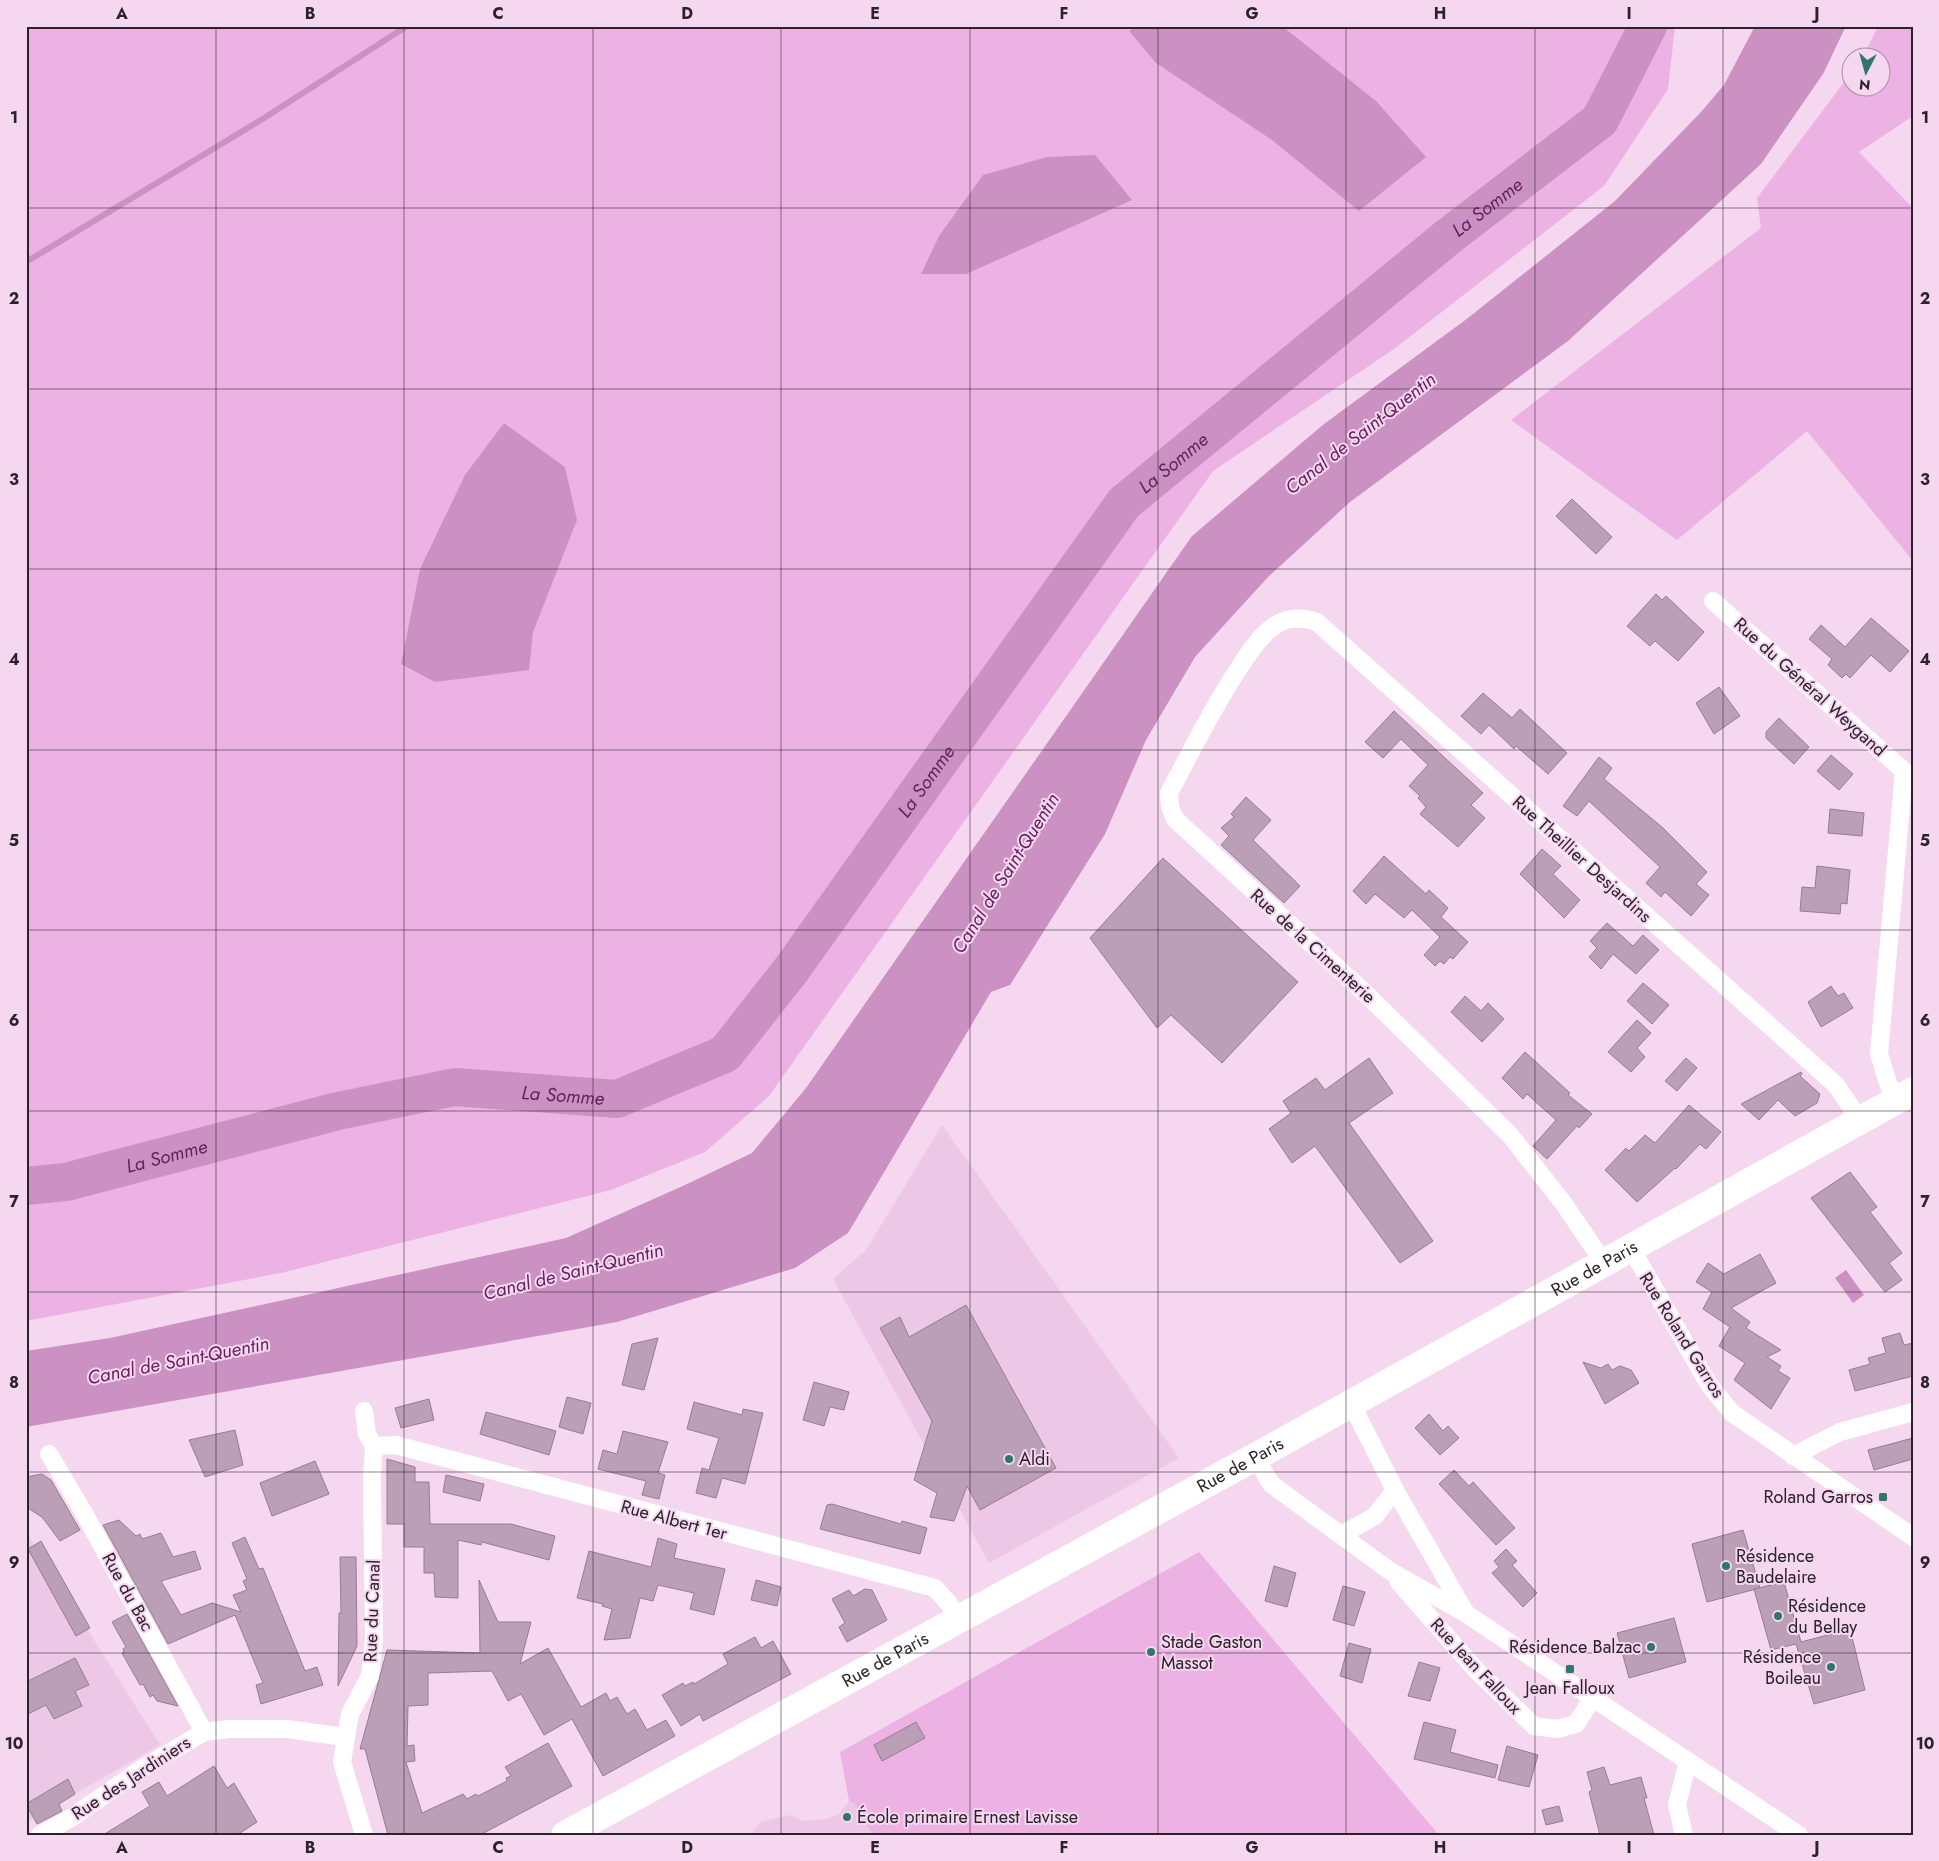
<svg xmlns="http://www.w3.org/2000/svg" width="1939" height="1861" viewBox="0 0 1939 1861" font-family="Jost,sans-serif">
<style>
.built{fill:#ecc8e6}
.green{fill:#ecb2e3}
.water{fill:#cb91c2}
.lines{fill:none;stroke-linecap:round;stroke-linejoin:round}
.stream{stroke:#cb91c2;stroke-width:6}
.river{stroke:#cb91c2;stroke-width:38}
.building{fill:#bb9fb6;stroke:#977c92}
.minor{stroke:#fff;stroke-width:18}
.primary{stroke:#fff;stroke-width:28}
.grid{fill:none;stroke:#2c222b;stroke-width:1;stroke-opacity:0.55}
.poi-dot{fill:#31766c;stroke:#f5d7f0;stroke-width:2}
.labels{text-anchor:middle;stroke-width:4;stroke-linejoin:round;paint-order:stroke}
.street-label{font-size:18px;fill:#2c222b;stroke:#f5d7f0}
.poi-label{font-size:18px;fill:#2c222b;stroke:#f5d7f0;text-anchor:start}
.water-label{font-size:19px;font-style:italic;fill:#65215e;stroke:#f5d7f0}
.neatline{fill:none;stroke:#2c222b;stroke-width:2}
.grid-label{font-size:16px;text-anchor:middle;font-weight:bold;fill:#2c222b}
</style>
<rect width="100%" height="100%" fill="#f5d7f0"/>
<g class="built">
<path d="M942 1125 1179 1458 989 1563 833 1279 866 1250Z"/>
<path d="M26 1532 160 1745 26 1822Z"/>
<path d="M849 1801 855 1804 873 1835H751L760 1822 790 1815 803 1821 826 1819 839 1814Z"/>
</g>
<g class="green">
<path d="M26 26H1675L1668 89 1604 186 1394 349 1213 471 769 1096 705 1152 611 1190 281 1273 26 1321Z"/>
<path d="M1878 26H1913V116L1859 152 1913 208V561L1807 431 1677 540 1511 420 1761 228 1757 198 1851 73 1852 88H1882V58L1863 57Z"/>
<path d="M1199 1552 1439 1835H873L855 1804 849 1801 840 1752Z"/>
</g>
<g class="water">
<path d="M1138 26H1282L1376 101 1426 157 1359 211 1272 140 1156 63 1129 31Z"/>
<path d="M1755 26H1846L1823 74 1761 164 1568 341 1350 502 1268 577 1195 657 1146 740 1105 834 1010 985 991 992 848 1233 795 1268 617 1322 26 1427V1351L110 1338 566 1238 685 1185 752 1153 806 1088 1192 536 1324 424 1468 318 1615 201 1701 112 1724 85Z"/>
<path d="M1095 155 1132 200 966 274H921L939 236 983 175 1047 157Z"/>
<path d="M504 423 565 467 577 520 533 632 529 670 435 682 401 664 420 569 465 475Z"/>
<path d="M1846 1270 1864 1295 1853 1303 1835 1278Z"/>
</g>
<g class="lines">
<path class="stream" d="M26 262 261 120 407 26"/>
<path class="river" id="s1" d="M26 1186 66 1182 338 1111 455 1087 617 1099 725 1054 791 970 1124 503 1449 236 1600 120 1648 26"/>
</g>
<g class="building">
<path d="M1572 499 1612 537 1596 554 1556 516Z"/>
<path d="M1656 594 1662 600 1666 596 1704 632 1678 661 1655 641 1650 646 1627 626Z"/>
<path d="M1871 618 1909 651 1890 672 1871 655 1850 678 1846 674 1842 678 1828 665 1832 659 1809 639 1821 625 1845 647Z"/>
<path d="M1719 687 1740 716 1714 734 1696 703Z"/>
<path d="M1483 693 1512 718 1520 709 1567 753 1548 774 1516 746 1514 749 1489 725 1481 734 1461 716Z"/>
<path d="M1394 711 1483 793 1471 805 1485 818 1458 847 1420 814 1426 807 1418 798 1420 796 1409 786 1428 765 1401 739 1383 758 1365 742Z"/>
<path d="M1779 718 1809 747 1794 764 1766 738V732Z"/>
<path d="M1831 755 1853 774 1839 790 1817 771Z"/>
<path d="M1599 757 1612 768 1604 779 1663 828 1707 872 1696 884 1709 895 1691 916 1665 892 1661 897 1646 883 1660 867 1589 801 1577 816 1563 806Z"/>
<path d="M1246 797 1271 820 1253 840 1300 886 1284 903 1221 845 1229 836 1221 828 1234 817 1231 814Z"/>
<path d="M1830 809 1864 813 1862 836 1828 833Z"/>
<path d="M1542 849 1561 866 1553 874 1580 900 1564 918 1520 874Z"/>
<path d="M1384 856 1426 894 1429 890 1448 908 1441 917 1468 942 1453 959 1450 957 1444 964 1440 961 1435 966 1424 955 1440 937 1412 910 1404 918 1375 894 1366 904 1353 891Z"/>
<path d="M1163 858 1298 982 1222 1063 1171 1015 1157 1028 1090 938Z"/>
<path d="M1817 866 1850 870 1847 904 1841 903 1840 914 1800 911 1802 887 1815 888Z"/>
<path d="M1607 923 1633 946 1643 935 1659 950 1636 974 1613 954 1601 969 1589 957 1597 948 1590 941Z"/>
<path d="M1643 983 1669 1005 1652 1024 1627 1001Z"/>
<path d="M1831 986 1838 996 1844 993 1853 1008 1821 1027 1808 1002Z"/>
<path d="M1465 996 1481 1011 1488 1003 1504 1019 1482 1042 1451 1012Z"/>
<path d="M1637 1020 1651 1033 1637 1048 1645 1057 1631 1072 1608 1052Z"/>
<path d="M1525 1052 1570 1093 1568 1095 1592 1114 1579 1128 1577 1126 1547 1159 1533 1146 1556 1120 1527 1094 1523 1099 1502 1078Z"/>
<path d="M1369 1058 1393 1093 1349 1123 1433 1241 1400 1263 1315 1146 1292 1163 1269 1129 1291 1113 1283 1101 1316 1078 1325 1090Z"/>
<path d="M1686 1058 1697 1068 1677 1091 1665 1081Z"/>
<path d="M1801 1072 1802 1074 1800 1076 1820 1094 1817 1103 1795 1116 1778 1100 1759 1120 1741 1104Z"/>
<path d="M1689 1105 1721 1132 1706 1149 1700 1144 1676 1169 1675 1168 1637 1202 1605 1170 1626 1148 1629 1151 1645 1135 1655 1143Z"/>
<path d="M1850 1172 1877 1207 1870 1212 1902 1253 1889 1263 1902 1280 1885 1292 1811 1198Z"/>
<path d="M1760 1254 1776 1283 1731 1308 1750 1322 1746 1328 1781 1350 1767 1357 1781 1366 1778 1371 1790 1378 1771 1409 1734 1380 1745 1363 1719 1346 1730 1327 1703 1309 1712 1292 1696 1282 1708 1263 1724 1274Z"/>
<path d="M966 1305 1056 1468 980 1510 967 1486 954 1521 930 1517 937 1493 914 1480 932 1421 880 1328 900 1317 909 1337Z"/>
<path d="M1900 1333 1904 1345 1913 1343V1376L1855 1391 1849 1370 1870 1364 1868 1358 1886 1353 1882 1338Z"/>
<path d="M658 1338 644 1390 622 1385 632 1344Z"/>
<path d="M1583 1362 1601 1368 1608 1364 1612 1370 1620 1366 1631 1370 1639 1383 1605 1404Z"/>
<path d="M814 1382 849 1392 844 1410 830 1407 824 1426 803 1420Z"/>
<path d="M567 1397 591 1403 583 1434 559 1427Z"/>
<path d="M429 1399 434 1420 401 1428 395 1408Z"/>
<path d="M694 1402 742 1415 743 1409 763 1413 745 1484 722 1478 716 1498 696 1493 702 1468 709 1470 719 1438 687 1429Z"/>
<path d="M486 1412 556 1431 549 1455 480 1434Z"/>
<path d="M1429 1414 1443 1431 1448 1426 1459 1438 1440 1455 1415 1428Z"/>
<path d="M235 1430 243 1465 205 1477 189 1440Z"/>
<path d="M623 1431 668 1442 658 1473 665 1475 659 1499 642 1495 646 1481 598 1469 603 1450 617 1454Z"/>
<path d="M1913 1438V1459L1874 1470 1868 1450Z"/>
<path d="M387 1459 415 1467V1482H429L430 1524H511L555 1536 549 1560 482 1542 481 1545 458 1540V1598L435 1597 434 1573H424V1547H404V1524H387Z"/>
<path d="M315 1461 329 1494 272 1516 260 1483Z"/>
<path d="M1454 1470 1469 1486 1473 1482 1515 1528 1496 1545 1439 1484Z"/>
<path d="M42 1474 51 1480 80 1530 60 1541 42 1517 26 1507V1477Z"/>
<path d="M446 1475 484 1484 480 1501 443 1492Z"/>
<path d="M832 1504 901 1524 902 1521 927 1528 920 1554 820 1529 827 1505Z"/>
<path d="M119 1520 136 1536 140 1534 142 1539 161 1533 173 1557 195 1551 201 1569 161 1581 181 1615 212 1603 241 1612 233 1595 247 1590 243 1581 247 1579 232 1543 245 1537 259 1569 263 1568 305 1671 317 1667 323 1685 261 1704 256 1685 263 1683 235 1615 168 1644 103 1525Z"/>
<path d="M1743 1530 1760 1588 1707 1602 1692 1544Z"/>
<path d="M658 1538 677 1544 674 1558 725 1569 714 1615 690 1609 694 1593 658 1585 653 1601 640 1598 630 1638 604 1640 612 1609 602 1606 603 1604 577 1598 589 1551 651 1567Z"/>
<path d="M41 1541 90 1628 76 1636 28 1549Z"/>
<path d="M1506 1549 1517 1561 1512 1565 1537 1593 1523 1607 1492 1573 1499 1567 1494 1561Z"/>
<path d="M340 1557H356L357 1646 338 1686 339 1613H341Z"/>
<path d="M1274 1566 1296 1573 1287 1607 1265 1601Z"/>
<path d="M479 1580 498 1622H531L520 1664 548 1648 581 1707 606 1693 610 1701 617 1697 627 1714 635 1709 647 1730 666 1720 675 1736 603 1776 572 1719 544 1735 521 1694 508 1701 492 1671 428 1673V1705L408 1706 407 1746 414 1745 415 1761 406 1762 422 1813 463 1794 467 1799 476 1794 478 1796 507 1781 506 1778 511 1776 505 1767 548 1743 572 1786 480 1835H388L365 1749H360L387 1650 480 1653Z"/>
<path d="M756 1580 781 1587 777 1606 751 1600Z"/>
<path d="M1784 1582 1801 1642 1850 1629 1865 1690 1814 1704 1796 1644 1771 1650 1754 1589Z"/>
<path d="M1343 1586 1365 1592 1354 1626 1333 1620Z"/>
<path d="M865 1589 872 1590 887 1620 847 1642 839 1627 845 1623 832 1599 849 1590 853 1596Z"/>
<path d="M127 1614 178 1706 157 1701 153 1695 150 1697 143 1684 140 1685 122 1653 124 1652 123 1649 126 1647 112 1622Z"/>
<path d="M1674 1618 1686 1662 1629 1678 1617 1633Z"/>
<path d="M755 1637 761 1648 773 1641 791 1674 703 1721 700 1714 681 1726 662 1695 683 1683 685 1686 693 1682 694 1684 728 1664 723 1654Z"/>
<path d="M1349 1643 1371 1649 1362 1683 1340 1676Z"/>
<path d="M75 1658 89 1685 75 1691 82 1706 54 1719 46 1705 26 1715V1682Z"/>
<path d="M1419 1662 1440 1668 1430 1701 1408 1696Z"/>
<path d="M916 1722 925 1738 882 1761 874 1745Z"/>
<path d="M1424 1722 1456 1730 1450 1752 1498 1765 1495 1778 1414 1759Z"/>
<path d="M1507 1746 1538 1755 1529 1787 1498 1780Z"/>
<path d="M214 1766 227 1788 234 1783 257 1822 237 1835H103L150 1806 142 1792 159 1782 167 1796Z"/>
<path d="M1604 1767 1610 1785 1641 1777 1647 1798H1644L1654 1835H1600L1589 1792 1592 1790 1587 1772Z"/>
<path d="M68 1779 75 1794 59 1804 62 1811 37 1824 26 1804Z"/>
<path d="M1559 1806 1563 1821 1546 1825 1542 1810Z"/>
</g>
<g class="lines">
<g class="minor">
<path d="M1713 601 1904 771 1879 1054 1889 1086 1898 1099"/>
<path d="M1631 1248 1708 1383 1732 1413 1913 1537"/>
<path d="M1604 1263 1564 1204 1510 1135 1366 994 1175 819 1170 807 1169 793C1192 750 1214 705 1241 665 1250 651 1260 636 1273 627 1287 616 1302 617 1317 622L1836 1085 1859 1119"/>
<path d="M1351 1403 1395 1490 1465 1612"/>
<path d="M364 1411 367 1434 374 1446 372 1476 374 1639 370 1676 350 1714 342 1762 364 1835"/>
<path d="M374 1446 396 1445 935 1588 950 1605 957 1622"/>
<path d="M49 1454 84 1513 204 1732"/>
<path d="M1793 1456 1840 1432 1913 1412"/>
<path d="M1255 1457 1271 1484 1390 1571 1465 1613 1799 1835"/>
<path d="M1341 1535 1375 1516 1395 1490"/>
<path d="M1398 1581 1476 1670 1534 1726 1557 1729 1576 1724 1593 1698"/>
<path d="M40 1835 71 1818 143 1768 204 1732 229 1729H287L345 1737"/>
<path d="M1684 1835 1677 1805 1688 1761"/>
</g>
<path class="primary" id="s2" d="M565 1835 1255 1457 1913 1091"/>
</g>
<path class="grid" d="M216 26V1835M404 26V1835M593 26V1835M781 26V1835M970 26V1835M1158 26V1835M1346 26V1835M1535 26V1835M1723 26V1835M26 208H1913M26 389H1913M26 569H1913M26 750H1913M26 930H1913M26 1111H1913M26 1292H1913M26 1472H1913M26 1653H1913"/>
<g class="poi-dot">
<circle cx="1009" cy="1459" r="5"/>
<rect x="1878" y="1492" width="10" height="10" rx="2.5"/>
<circle cx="1726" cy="1566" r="5"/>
<circle cx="1778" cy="1616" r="5"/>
<circle cx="1651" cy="1647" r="5"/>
<circle cx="1151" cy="1652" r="5"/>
<circle cx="1831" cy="1667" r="5"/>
<rect x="1565" y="1664" width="10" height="10" rx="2.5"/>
<circle cx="847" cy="1817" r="5"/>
</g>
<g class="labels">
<g class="street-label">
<text transform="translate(1810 687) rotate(42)" y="6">Rue du Général Weygand</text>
<text transform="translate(1582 859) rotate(42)" y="6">Rue Theillier Desjardins</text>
<text transform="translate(1313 946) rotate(42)" y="6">Rue de la Cimenterie</text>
<text dy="6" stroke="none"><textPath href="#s2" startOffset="1175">Rue de Paris</textPath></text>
<text transform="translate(1682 1335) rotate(58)" y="6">Rue Roland Garros</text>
<text dy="6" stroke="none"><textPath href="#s2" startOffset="770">Rue de Paris</textPath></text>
<text transform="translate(674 1520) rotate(15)" y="6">Rue Albert 1er</text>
<text transform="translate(128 1592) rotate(61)" y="6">Rue du Bac</text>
<text transform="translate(372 1611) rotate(-88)" y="6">Rue du Canal</text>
<text dy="6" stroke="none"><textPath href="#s2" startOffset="365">Rue de Paris</textPath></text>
<text transform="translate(1476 1666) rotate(47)" y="6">Rue Jean Falloux</text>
<text transform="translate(131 1778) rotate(-33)" y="6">Rue des Jardiniers</text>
</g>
<g class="poi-label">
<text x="1019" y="1465">Aldi</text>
<text x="1873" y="1503" text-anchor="end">Roland Garros</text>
<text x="1736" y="1562">Résidence<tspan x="1736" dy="21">Baudelaire</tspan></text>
<text x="1788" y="1612">Résidence<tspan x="1788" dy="21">du Bellay</tspan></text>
<text x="1161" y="1648">Stade Gaston<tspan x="1161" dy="21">Massot</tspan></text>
<text x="1641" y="1653" text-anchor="end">Résidence Balzac</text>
<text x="1821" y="1663" text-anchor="end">Résidence<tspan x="1821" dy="21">Boileau</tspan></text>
<text x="1570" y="1694" text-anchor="middle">Jean Falloux</text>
<text x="857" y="1823">École primaire Ernest Lavisse</text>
</g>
<g class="water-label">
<text dy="7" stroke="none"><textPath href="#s1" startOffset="1869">La Somme</textPath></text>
<text transform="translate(1360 433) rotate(-38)" y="7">Canal de Saint-Quentin</text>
<text dy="7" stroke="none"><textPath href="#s1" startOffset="1464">La Somme</textPath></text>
<text dy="7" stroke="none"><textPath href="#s1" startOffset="1059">La Somme</textPath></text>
<text transform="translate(1005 873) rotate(-58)" y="7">Canal de Saint-Quentin</text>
<text dy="7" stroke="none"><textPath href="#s1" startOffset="549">La Somme</textPath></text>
<text dy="7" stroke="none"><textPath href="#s1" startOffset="144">La Somme</textPath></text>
<text transform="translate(573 1271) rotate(-14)" y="7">Canal de Saint-Quentin</text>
<text transform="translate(178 1360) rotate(-11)" y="7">Canal de Saint-Quentin</text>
</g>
</g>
<rect width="1939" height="1861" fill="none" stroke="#f5d7f0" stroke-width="55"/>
<g transform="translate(1866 72) rotate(186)"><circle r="24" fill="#f5d7f0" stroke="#a58fa1"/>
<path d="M0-4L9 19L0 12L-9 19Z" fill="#31766c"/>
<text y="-8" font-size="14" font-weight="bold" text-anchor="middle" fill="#2c222b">N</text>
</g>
<rect x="28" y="28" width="1884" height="1806" class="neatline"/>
<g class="grid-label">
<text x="122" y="19">A</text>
<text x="310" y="19">B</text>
<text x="498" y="19">C</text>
<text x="687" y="19">D</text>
<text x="875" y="19">E</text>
<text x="1064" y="19">F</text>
<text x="1252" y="19">G</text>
<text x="1440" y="19">H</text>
<text x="1629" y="19">I</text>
<text x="1817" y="19">J</text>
<text x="14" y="123">1</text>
<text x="1925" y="123">1</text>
<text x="14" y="304">2</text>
<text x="1925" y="304">2</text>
<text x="14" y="485">3</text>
<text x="1925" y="485">3</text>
<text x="14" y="665">4</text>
<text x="1925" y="665">4</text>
<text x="14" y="846">5</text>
<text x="1925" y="846">5</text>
<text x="14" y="1026">6</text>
<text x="1925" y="1026">6</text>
<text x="14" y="1207">7</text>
<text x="1925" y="1207">7</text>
<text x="14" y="1388">8</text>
<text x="1925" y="1388">8</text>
<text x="14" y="1568">9</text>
<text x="1925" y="1568">9</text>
<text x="14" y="1749">10</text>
<text x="1925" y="1749">10</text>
<text x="122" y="1853">A</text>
<text x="310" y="1853">B</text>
<text x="498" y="1853">C</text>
<text x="687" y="1853">D</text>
<text x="875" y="1853">E</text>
<text x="1064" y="1853">F</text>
<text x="1252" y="1853">G</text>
<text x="1440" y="1853">H</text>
<text x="1629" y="1853">I</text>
<text x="1817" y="1853">J</text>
</g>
</svg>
